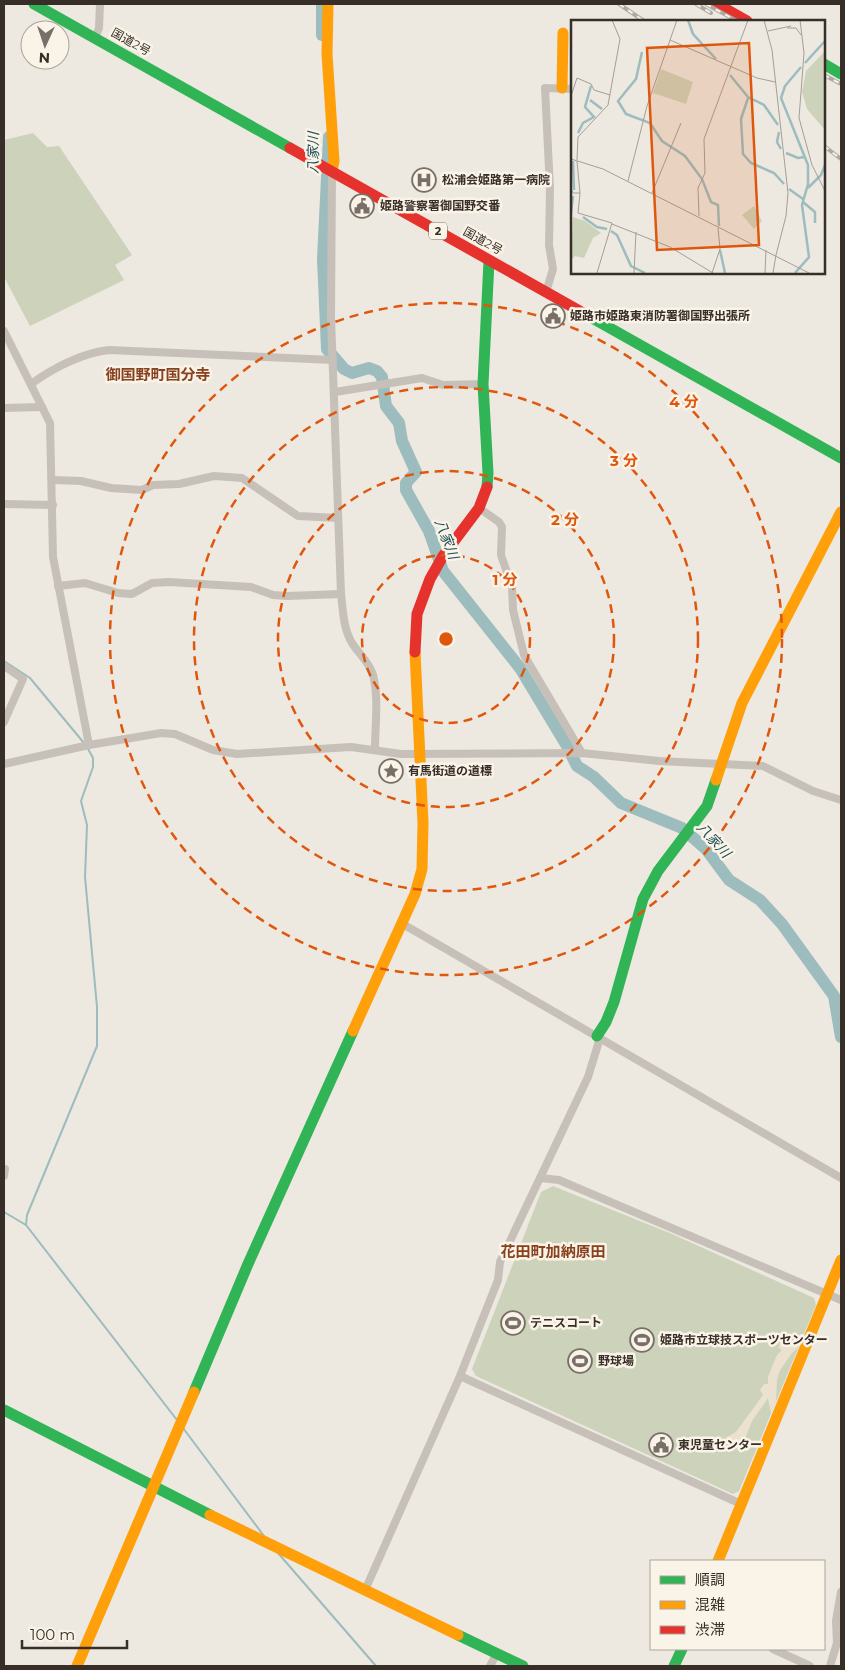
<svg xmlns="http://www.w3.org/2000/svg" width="845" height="1670" viewBox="0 0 845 1670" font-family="Montserrat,'Noto Sans JP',sans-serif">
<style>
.green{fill:#ccd3ba}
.plaza{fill:#ece1cf}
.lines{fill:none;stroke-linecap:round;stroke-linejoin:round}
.stream{stroke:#9cbcbe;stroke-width:2}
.river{stroke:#9cbcbe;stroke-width:12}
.street{stroke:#c6c0b9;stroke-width:8}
.fast{stroke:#30b455;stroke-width:11}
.slow{stroke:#ff9f0a;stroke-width:11}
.jam{stroke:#e5322d;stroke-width:11}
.rail-casing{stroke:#aea9a3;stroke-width:4}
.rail{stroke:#faf3e7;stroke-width:2;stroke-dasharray:5.5;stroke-linecap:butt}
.ring{fill:none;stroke:#df570d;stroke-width:2.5;stroke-dasharray:9 6}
.labels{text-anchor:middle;stroke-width:5;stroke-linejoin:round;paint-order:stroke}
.shield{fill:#faf3e7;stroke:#726961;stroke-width:1}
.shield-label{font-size:11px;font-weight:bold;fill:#372e27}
.street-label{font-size:12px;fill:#372e27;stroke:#faf3e7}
.poi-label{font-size:12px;font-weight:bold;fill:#372e27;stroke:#faf3e7;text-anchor:start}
.water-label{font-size:14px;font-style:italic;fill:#1c4f59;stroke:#faf3e7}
.quarter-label{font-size:15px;font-weight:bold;fill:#88411e;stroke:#faf3e7}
.inset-river{fill:none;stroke:#9cbcbe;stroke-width:2.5}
.inset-road{fill:none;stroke:#a49e96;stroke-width:1}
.view{fill:#df570d;fill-opacity:0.15;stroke:#df570d;stroke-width:2.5}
.inset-edge{fill:none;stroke:#372e27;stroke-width:2.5}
.centre{fill:#df570d;stroke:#faf3e7;stroke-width:2.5}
.ring-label{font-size:15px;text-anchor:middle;font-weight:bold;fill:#df570d;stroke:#faf3e7;stroke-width:5;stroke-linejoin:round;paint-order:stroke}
</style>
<rect width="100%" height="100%" fill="#ede8e0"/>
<g class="green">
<path d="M33 133 47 147 59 146 132 255 115 265 124 280 30 326 4 277V140Z"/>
<path d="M553 1186 672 1234 814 1298 816 1305 739 1491 733 1494 476 1376 472 1369 541 1192Z"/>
</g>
<path class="plaza" d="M804 1334 799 1346 792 1353 780 1370 777 1380 776 1401 771 1414 768 1398 752 1421 745 1439 750 1441 747 1447 725 1438 736 1432 763 1395 760 1390 764 1384H768V1377L777 1355 782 1350 779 1348 780 1342 791 1341Z"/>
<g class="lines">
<g class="stream">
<path d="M4 661 30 678 84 743"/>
<path d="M4 1212 26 1225 177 1420"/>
<path d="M26 1225 27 1215 97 1046V1007L85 877 87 825 81 801 93 767V758L87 747"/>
<path d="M183 1428 264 1536"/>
<path d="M278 1553 376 1666"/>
</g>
<g class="river">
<path d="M322 4V35"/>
<path d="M329 137 323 259 327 349 344 369 352 373 369 368 377 371 382 377 386 406 399 423 402 441 416 472 406 483V490L429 531 443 571 520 668 567 746 577 766 594 777 621 803 682 828 706 849 729 880 760 900 782 924 834 996 841 1037"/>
</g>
<g class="street">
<path d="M95 38 99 28 100 4"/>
<path d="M332 171 331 317 341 594C343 610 343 628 352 643 359 654 369 662 373 675 379 698 375 726 375 749"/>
<path d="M546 292 553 269 549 245 550 189 545 88 572 89"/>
<path d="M4 331 50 423 53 557 89 745"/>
<path d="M31 384C53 368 82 353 109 350L333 360"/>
<path d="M335 392 422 378 443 385 483 384"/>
<path d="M4 408 42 407"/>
<path d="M53 480 81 481 111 488 142 490 153 485 179 484 214 476 242 478 298 516 338 518"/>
<path d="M4 504 53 505"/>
<path d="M479 508 499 522 502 527 501 555 512 587 513 610 524 655 582 753"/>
<path d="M58 586 85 583 118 593 132 594 152 583 169 582 251 587 273 595 287 596 341 594"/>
<path d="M4 666 23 679 4 722"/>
<path d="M4 764 89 745 161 733 175 734 213 750 237 754 351 747 401 754 582 753 659 761 763 766 813 791 841 800"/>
<path d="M401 923 841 1178"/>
<path d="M4 1176 5 1169"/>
<path d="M540 1178 559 1180 841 1300"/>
<path d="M460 1376 741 1504"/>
<path d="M366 1588 460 1376 498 1280 500 1262 588 1077 600 1038"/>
<path d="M773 1649 810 1666"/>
<path d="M490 1666 497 1653"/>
<path d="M830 1666 837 1643 836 1621 841 1592"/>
</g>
<g class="fast">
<path d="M34 4 290 148"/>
<path d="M824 64 841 74"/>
<path d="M585 314 841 458"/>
<path d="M487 487 488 473 483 384 489 261"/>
<path d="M597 1036 606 1022 614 1002 643 899 658 871 707 806 716 780"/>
<path d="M194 1392 248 1264 353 1031"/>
<path d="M4 1410 210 1515"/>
<path d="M458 1635 523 1666"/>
<path d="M674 1666 682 1649"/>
</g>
<g class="slow">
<path d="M328 4 327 54 334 161 332 171"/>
<path d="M562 88 563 33"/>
<path d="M716 780 742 703 841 512"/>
<path d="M353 1031 415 894 422 869 423 823 415 652"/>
<path d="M210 1515 458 1635"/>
<path d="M718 1561 841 1260"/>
<path d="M77 1666 194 1392"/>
</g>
<g class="jam">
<path d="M717 4 747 21"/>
<path d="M290 148 585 314"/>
<path d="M415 652 417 614 430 579 443 556 479 508 487 487"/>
</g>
<g class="rail-casing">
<g id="rail">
<path d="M619 4 644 21"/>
<path d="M696 4 711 13"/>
<path d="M706 4 737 21"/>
<path d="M824 75 841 84"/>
<path d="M824 146 841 159"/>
</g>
</g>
<use href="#rail" class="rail"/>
</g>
<g class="ring">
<circle cx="446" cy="639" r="84"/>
<circle cx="446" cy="639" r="168"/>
<circle cx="446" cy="639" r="252"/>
<circle cx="446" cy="639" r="336"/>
</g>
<defs>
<g id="hospital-ring" transform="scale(1.25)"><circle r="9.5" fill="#faf3e7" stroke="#776f68" stroke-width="1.5"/><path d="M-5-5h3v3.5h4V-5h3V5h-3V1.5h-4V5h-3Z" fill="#776f68"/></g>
<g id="civic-ring" transform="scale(1.25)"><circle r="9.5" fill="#faf3e7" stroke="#776f68" stroke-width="1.5"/><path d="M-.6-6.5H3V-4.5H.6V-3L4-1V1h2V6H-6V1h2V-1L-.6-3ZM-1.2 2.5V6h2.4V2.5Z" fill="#776f68"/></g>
<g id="sight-ring" transform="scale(1.25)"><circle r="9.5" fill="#faf3e7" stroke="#776f68" stroke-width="1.5"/><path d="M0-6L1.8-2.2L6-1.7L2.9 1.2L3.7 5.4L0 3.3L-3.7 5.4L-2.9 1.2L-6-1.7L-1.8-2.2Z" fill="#776f68"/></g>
<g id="stadium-ring" transform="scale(1.25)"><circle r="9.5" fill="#faf3e7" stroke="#776f68" stroke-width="1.5"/><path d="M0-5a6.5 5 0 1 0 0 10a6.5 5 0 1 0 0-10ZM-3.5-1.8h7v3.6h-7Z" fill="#776f68"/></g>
</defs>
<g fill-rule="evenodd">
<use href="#hospital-ring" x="424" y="180"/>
<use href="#civic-ring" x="362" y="206"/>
<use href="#civic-ring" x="553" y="316"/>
<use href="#sight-ring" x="391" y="771"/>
<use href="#stadium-ring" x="513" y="1323"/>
<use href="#stadium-ring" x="642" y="1340"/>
<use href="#stadium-ring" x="580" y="1361"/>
<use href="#civic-ring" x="661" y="1445"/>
</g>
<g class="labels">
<rect class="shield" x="429" y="222.5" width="18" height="17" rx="4"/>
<g class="shield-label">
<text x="438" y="235">2</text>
</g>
<g class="street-label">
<text transform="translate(131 42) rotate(29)" y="4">国道2号</text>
<text transform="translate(483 241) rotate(29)" y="4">国道2号</text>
</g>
<g class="poi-label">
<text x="442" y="184">松浦会姫路第一病院</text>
<text x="380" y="210">姫路警察署御国野交番</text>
<text x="570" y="320">姫路市姫路東消防署御国野出張所</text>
<text x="408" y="775">有馬街道の道標</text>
<text x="530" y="1327">テニスコート</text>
<text x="660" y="1344">姫路市立球技スポーツセンター</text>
<text x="598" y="1365">野球場</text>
<text x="678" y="1449">東児童センター</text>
</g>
<g class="water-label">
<text transform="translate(313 153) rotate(-89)" y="5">八家川</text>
<text transform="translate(447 539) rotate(69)" y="5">八家川</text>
<text transform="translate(714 840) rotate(47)" y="5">八家川</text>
</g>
<g class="quarter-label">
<text x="158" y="380">御国野町国分寺</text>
<text x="553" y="1257">花田町加納原田</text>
</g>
</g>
<g transform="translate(571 20)">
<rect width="254" height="254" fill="#ede8e0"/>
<path d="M254 31V110L236 89 231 72 235 51ZM90 49 122 62 115 84 82 73ZM183 186 191 201 183 209 171 195ZM2 197 14 201 30 213 22 218 13 238 4 236 0 240Z" fill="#ccd3ba"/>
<path class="inset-river" d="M117 0 122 14 145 39M71 32 65 59 47 81 55 94 79 103 91 121 114 136 131 159 140 182 147 185 148 206M234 43 254 21M159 55 177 77 193 85 207 105M177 78 170 99 172 134 180 143 203 153 213 164M19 80 31 89M208 112 206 122 210 129M7 113 12 103 23 97 14 87 20 66M215 133 227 138 233 137M2 141 3 170M237 168 250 155 254 145M218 169 232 179M232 182 244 192V203M0 192 2 176M12 197 26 207 36 209M40 211 46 215 60 246 74 253M149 230 154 253M224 253 238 237 231 185 237 164V145L210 78 214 66 230 47"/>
<path class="inset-road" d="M193 0 201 30 217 173 215 196 205 235M229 0 233 33 228 98 241 145 254 171M216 8H225L230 15M197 11 220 6M99 20 186 58 204 62M0 76 6 58 20 64 23 70 39 75M0 139 32 149 238 253M6 140 7 117 37 85 49 19 41 0M6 141 9 173M57 161 76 86 106 0M0 169 2 173H9L7 193 41 203 26 253M81 173 110 103M128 196 127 168 134 153 133 119 177 0M41 204 99 227 142 253M63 253 65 212M141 253 149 229 147 208M194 253 195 230M202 253 205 235"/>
<path class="view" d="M178 23 188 225 86 230 76 28Z"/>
<rect width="254" height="254" class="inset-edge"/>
</g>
<circle cx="446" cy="639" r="8" class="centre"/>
<g class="ring-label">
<text x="684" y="407">4 分</text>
<text x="624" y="466">3 分</text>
<text x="565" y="525">2 分</text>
<text x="505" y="585">1 分</text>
</g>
<rect width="845" height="1670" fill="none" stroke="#372e27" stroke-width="10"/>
<rect x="650" y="1560" width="175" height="90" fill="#faf3e7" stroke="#aca49a"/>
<rect x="660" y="1576" width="25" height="8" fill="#30b455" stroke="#aca49a"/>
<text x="695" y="1585" font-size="15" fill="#372e27">順調</text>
<rect x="660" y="1601" width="25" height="8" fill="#ff9f0a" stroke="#aca49a"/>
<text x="695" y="1610" font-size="15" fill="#372e27">混雑</text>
<rect x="660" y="1626" width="25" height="8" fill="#e5322d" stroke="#aca49a"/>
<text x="695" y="1635" font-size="15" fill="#372e27">渋滞</text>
<g transform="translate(45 45) rotate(183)"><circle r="24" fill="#faf3e7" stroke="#aca49a"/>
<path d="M0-4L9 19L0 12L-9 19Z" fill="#776f68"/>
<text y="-8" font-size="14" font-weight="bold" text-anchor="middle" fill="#372e27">N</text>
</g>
<path d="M22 1640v8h105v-8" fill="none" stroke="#372e27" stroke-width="2.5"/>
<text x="30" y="1640" font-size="15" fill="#372e27" stroke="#faf3e7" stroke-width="4" paint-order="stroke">100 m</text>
</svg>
